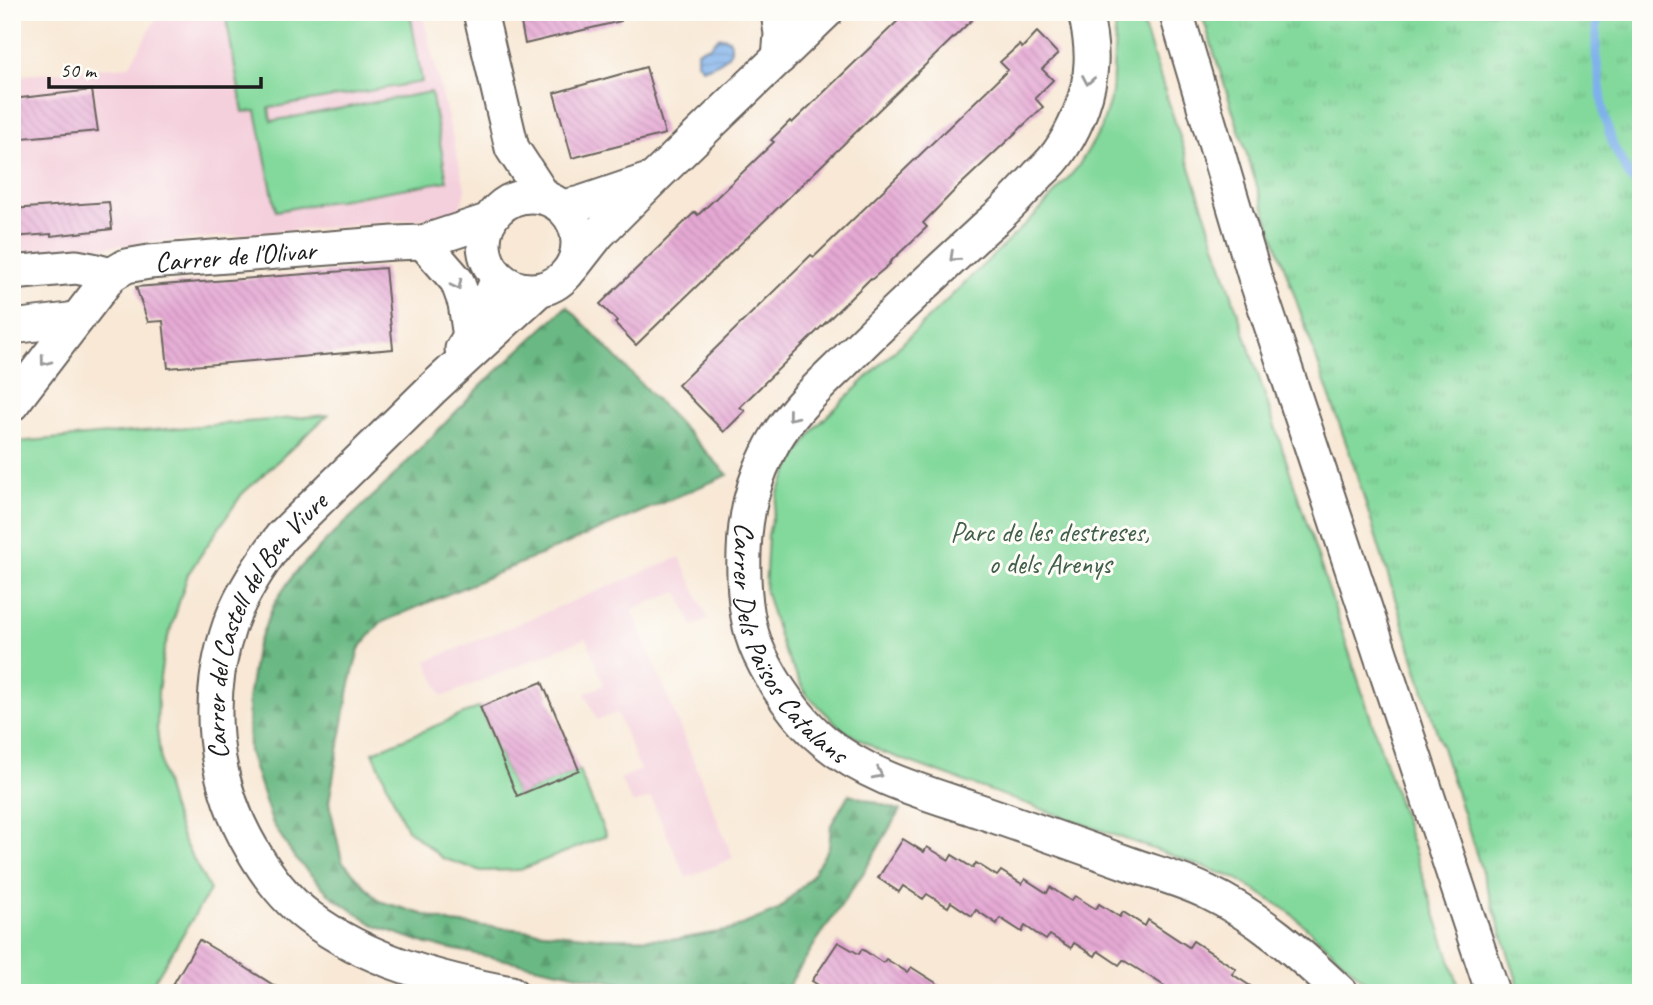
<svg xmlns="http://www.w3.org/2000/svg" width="1653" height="1005" viewBox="0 0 1653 1005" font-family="Caveat,sans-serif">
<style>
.built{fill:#f4cfdc}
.grass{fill:url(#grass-tufts);stroke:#507a5c;stroke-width:2}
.forest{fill:url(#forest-firs);stroke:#436a50;stroke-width:2}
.green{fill:#83d99c;stroke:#507a5c;stroke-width:2}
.water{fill:url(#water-rules);stroke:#4d6684;stroke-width:2}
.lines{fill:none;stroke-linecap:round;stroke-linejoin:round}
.stream{stroke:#7eb1eb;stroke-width:9}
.building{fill:url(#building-back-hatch)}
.minor-casing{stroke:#69635d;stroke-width:37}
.minor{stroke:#fff;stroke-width:33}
.oneway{stroke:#999}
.labels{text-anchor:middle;stroke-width:6;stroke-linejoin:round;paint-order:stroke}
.street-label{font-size:28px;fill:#1c1c1c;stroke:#fdfcf7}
.park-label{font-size:28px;fill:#405e49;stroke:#fdfcf7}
</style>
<defs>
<pattern id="grass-tufts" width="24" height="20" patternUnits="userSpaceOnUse" patternTransform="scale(1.75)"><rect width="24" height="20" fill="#83d99c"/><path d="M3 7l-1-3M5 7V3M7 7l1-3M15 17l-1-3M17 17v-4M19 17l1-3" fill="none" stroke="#71ba86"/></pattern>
<pattern id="forest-firs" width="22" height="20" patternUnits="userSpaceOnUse" patternTransform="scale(1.75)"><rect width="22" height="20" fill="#6ab984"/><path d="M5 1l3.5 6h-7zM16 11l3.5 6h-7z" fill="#5b9e71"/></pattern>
<pattern id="water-rules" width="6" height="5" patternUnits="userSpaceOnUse" patternTransform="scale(1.75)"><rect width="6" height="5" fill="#7eb1eb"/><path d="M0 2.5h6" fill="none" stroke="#668fbe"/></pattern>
<pattern id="building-back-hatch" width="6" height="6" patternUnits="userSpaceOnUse" patternTransform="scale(1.75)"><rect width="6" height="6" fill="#e5a9d4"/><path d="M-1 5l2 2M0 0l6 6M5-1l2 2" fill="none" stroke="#c491b5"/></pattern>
</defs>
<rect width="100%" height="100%" fill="#fdfcf7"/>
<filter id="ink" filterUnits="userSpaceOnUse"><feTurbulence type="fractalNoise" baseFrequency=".0143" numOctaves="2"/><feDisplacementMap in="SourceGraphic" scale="14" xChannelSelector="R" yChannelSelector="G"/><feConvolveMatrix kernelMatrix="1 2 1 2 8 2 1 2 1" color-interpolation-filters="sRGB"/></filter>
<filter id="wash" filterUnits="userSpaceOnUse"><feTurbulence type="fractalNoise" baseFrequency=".00686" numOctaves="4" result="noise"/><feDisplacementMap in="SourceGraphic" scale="28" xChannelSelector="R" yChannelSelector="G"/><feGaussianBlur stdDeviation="1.57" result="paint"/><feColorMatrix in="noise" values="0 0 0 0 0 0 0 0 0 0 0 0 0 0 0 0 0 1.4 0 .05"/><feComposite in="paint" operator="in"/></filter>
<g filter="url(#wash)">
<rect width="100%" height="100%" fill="#f8e8d5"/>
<g class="built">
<path d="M160 12H422L465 188 462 203 454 216 12 255V76L129 66Z"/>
<path d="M680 557 708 619 693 626 678 592 632 609 733 858 686 878 651 798 633 804 620 779 640 770 617 713 597 720 585 693 604 685 586 638 442 697 427 661Z"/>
</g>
<path class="grass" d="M1201 12H1641V993H1521L1425 695 1354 466 1267 217Z"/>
<path class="forest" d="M567 306 728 475 380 623 359 649 349 688 329 802 342 861 379 901 452 923 605 938 679 939 730 930 778 910 810 878 829 847 831 825 849 794 900 810 864 872 816 942 784 993H677L588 977 427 944 376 926 330 895 294 857 272 822 249 752 248 700 256 648 275 602 294 574 335 532 386 484 482 385Z"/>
<g class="green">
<path d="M225 12H410L422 82 269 108 271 121 431 92 447 181 276 211 256 111 243 112Z"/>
<path d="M1116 12H1139L1461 993H1378L1288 911 1237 879 882 752 843 730 806 694 783 649 765 590 768 535 779 490 794 460 816 427 1040 210 1077 168 1101 129 1112 93Z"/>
<path d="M328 415 242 494 188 574 164 650 158 691 157 729 162 771 171 806 183 840 210 890 147 993H12V447L17 442Z"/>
<path d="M480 707 517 796 579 770 606 836 520 870 481 871 442 858 406 828 373 752Z"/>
</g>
<path class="water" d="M723 37 729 39C738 56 717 64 703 69L697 62V51L710 46 718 38Z"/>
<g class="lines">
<path class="stream" d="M1600 12 1596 27V55L1604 115 1613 145 1628 174 1641 191"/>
</g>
<g id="blocks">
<g class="building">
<path d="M519 12H620L621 21 525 44Z"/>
<path d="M907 12H980L636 345 615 323 617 321 600 304 695 212 698 215 717 197 774 142 771 140 790 121 792 123Z"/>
<path d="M1037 32 1058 54 1042 69 1053 80 1035 98 1043 107 957 188 923 223 927 227 889 263 890 264 871 280 870 279 740 407 745 411 724 432 678 385 811 255 814 257 1008 70 1000 62 1019 45 1022 48Z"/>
<path d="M646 67 665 134 572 158 554 93Z"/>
<path d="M92 90 98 131 12 139V99Z"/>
<path d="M109 202 112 229 51 236V234L12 237V209Z"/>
<path d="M385 268 393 349 168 368 163 321 148 322 136 287Z"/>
<path d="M542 682 579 770 517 796 480 707Z"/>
<path d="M903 839 924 852 927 847 949 860 952 855 973 868 976 863 997 876 1001 871 1022 884 1025 879 1047 893 1050 887 1071 901 1075 896 1096 909 1099 904 1120 917 1123 912 1145 926 1148 920 1189 947 1193 941 1236 969 1232 974 1261 993H1176L1123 960 1119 965 1098 951 1095 956 1074 943 1071 948 1050 935 1046 940 1025 926 1022 932 1000 918 997 924 976 910 972 916 951 902 948 907 927 894 923 899 903 886 899 892 878 878Z"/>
<path d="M199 940 240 964 286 993H168Z"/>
<path d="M838 942 859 954 862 949 883 963 886 959 907 972 911 967 952 993H830L812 981Z"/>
</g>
</g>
</g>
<g filter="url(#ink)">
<use href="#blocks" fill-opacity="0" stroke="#69635d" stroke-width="2"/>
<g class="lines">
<g class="minor-casing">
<g id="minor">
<path d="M480 12 512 148 544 197"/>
<path d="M778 12 781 34 779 58"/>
<path id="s1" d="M1085 12C1089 29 1092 46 1091 63 1090 91 1078 123 1063 146 1057 156 1048 166 1039 174 1023 192 1006 210 987 226 939 271 889 316 843 363 815 390 785 417 768 453 752 484 745 517 744 552 743 585 745 623 759 653 774 685 797 719 824 741 866 776 920 791 971 808 1024 826 1077 845 1130 864 1155 873 1183 880 1207 892 1258 916 1300 954 1341 993"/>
<path d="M1176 12 1255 277 1493 993"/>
<circle cx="531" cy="243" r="47"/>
<path d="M562 207 581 203 646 181"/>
<path d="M423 242 457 281 465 303 470 337"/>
<path d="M573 266 598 234 652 180 826 12"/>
<path d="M12 273 76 267 92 270 111 275"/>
<path d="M12 327 77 319"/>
<path d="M462 349 480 321 498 278"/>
<path id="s2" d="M12 404 111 275 126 266 149 262 394 243 423 242 490 220"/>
<path id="s3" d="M511 993C441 980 367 961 309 917 285 899 267 875 252 849 212 781 204 699 230 624 242 592 261 564 281 537L431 390 539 290"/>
</g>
</g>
<use href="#minor" class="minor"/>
</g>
<defs><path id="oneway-chevron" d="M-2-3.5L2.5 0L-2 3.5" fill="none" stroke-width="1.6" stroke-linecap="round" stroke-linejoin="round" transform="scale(1.75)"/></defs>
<g class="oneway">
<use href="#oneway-chevron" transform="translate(1088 80) rotate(100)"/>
<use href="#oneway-chevron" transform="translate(954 257) rotate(137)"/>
<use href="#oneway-chevron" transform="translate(457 285) rotate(63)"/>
<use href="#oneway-chevron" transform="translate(45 361) rotate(127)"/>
<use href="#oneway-chevron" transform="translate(792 416) rotate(129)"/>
<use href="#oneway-chevron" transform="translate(878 774) rotate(26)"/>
</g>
</g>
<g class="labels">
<g class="street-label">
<text dy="10" stroke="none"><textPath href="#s2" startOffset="290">Carrer de l'Olivar</textPath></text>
<text dy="10" stroke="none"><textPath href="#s3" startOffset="551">Carrer del Castell del Ben Viure</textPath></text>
<text dy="10" stroke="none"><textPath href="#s1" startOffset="775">Carrer Dels Països Catalans</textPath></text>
</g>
<g class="park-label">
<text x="1050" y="541">Parc de les destreses,<tspan x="1050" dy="32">o dels Arenys</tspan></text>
</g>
</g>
<rect width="1653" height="1005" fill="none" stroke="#fdfcf7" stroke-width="42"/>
<path d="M49 77v10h212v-10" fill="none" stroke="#1c1c1c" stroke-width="3.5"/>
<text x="60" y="77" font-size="21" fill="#1c1c1c" stroke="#fdfcf7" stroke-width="5" paint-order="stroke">50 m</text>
</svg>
